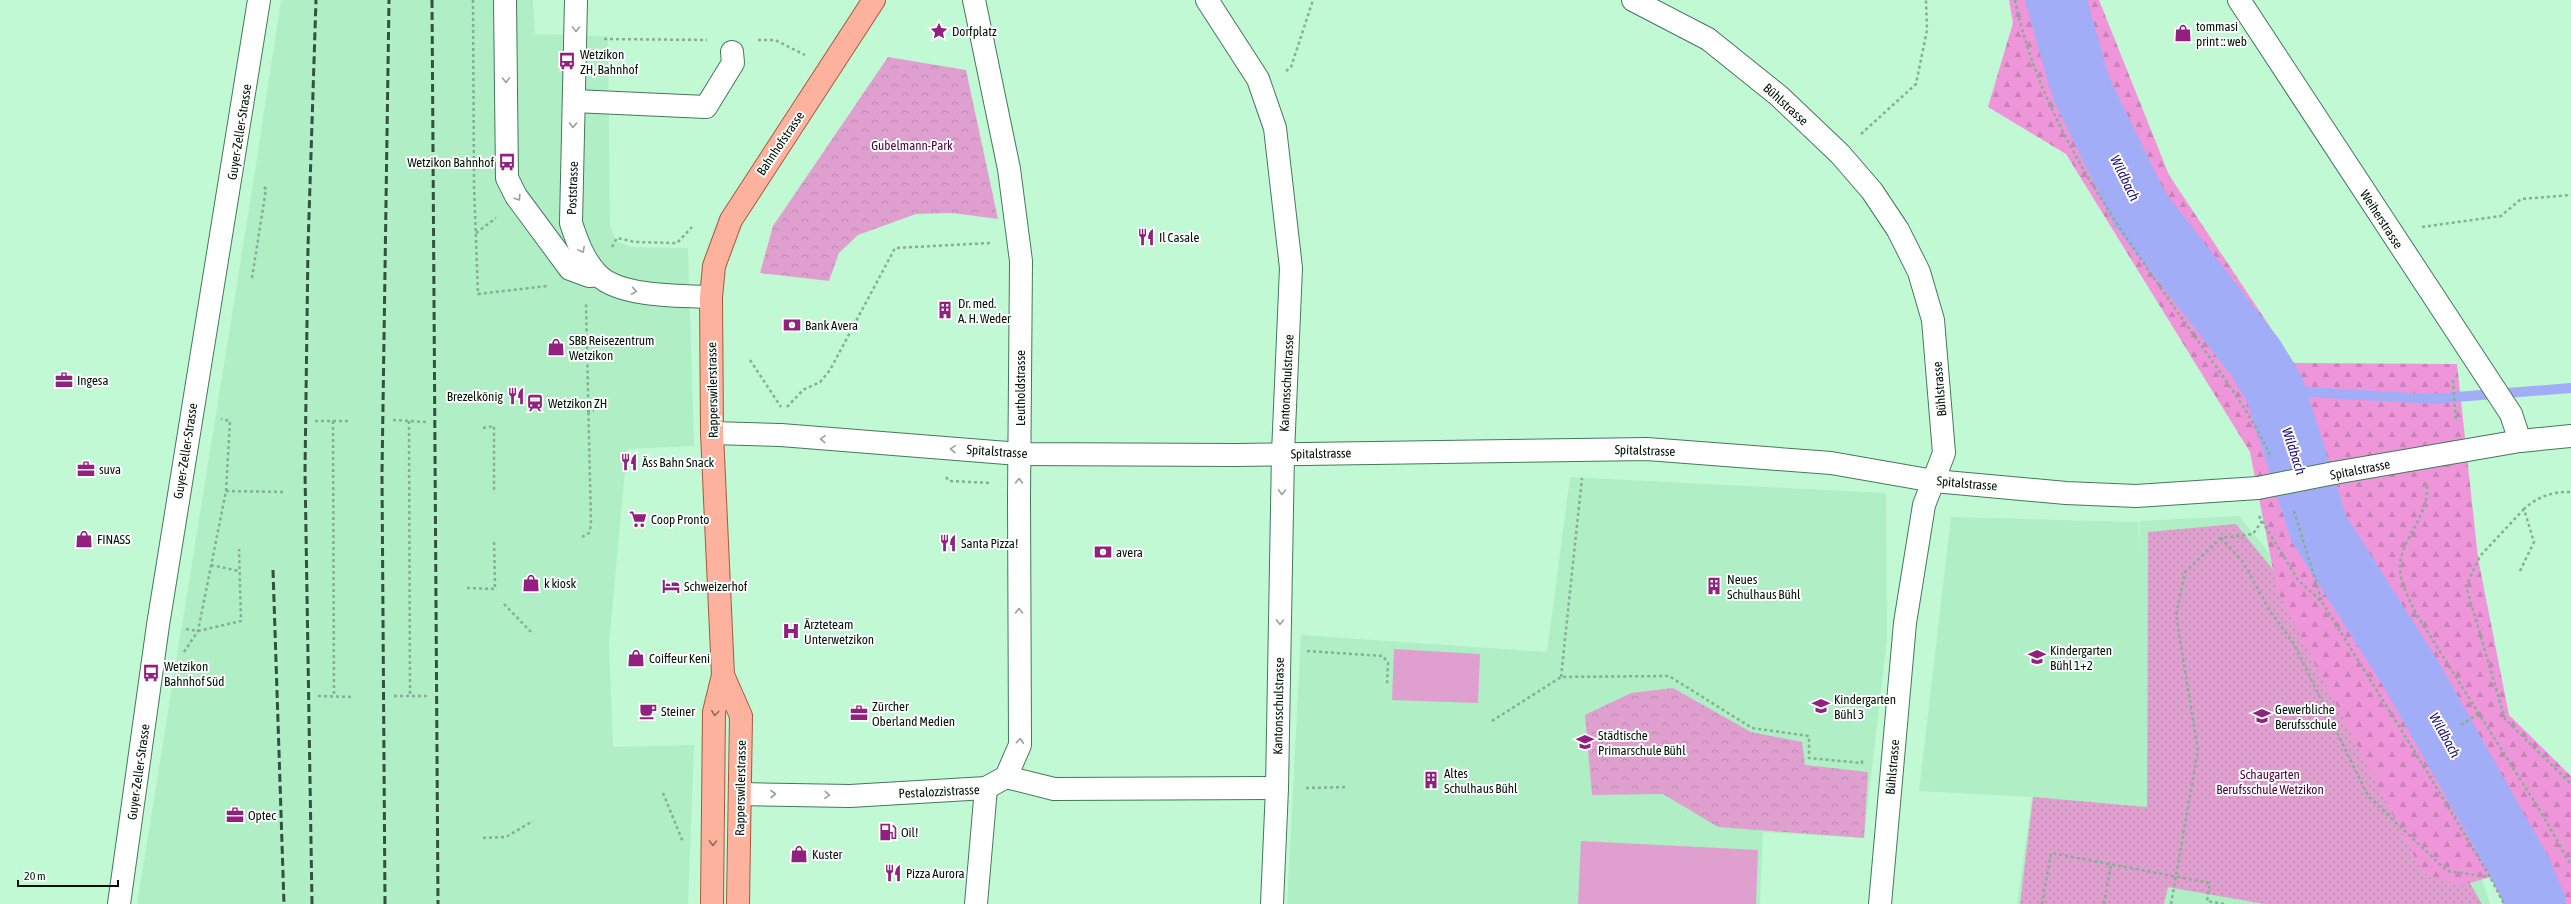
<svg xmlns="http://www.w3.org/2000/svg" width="2571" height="904" viewBox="0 0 2571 904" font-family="'Asap Condensed',sans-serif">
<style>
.built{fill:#b0eec6}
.grass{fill:url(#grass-dots)}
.forest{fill:url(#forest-firs)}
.park{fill:url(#park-crowns)}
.pitch{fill:#dfa0cf}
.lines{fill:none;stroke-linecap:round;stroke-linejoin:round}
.stream{stroke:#a1aef7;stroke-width:10}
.river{stroke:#a1aef7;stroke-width:60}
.minor-casing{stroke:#457859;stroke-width:24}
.major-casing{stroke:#a4593f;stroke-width:24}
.path{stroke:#84af93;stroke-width:2.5;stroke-dasharray:3 3;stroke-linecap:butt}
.minor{stroke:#fff;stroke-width:22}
.major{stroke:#fdb29e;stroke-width:22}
.rail{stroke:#35513f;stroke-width:3;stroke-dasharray:8 4;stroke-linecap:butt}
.minor-bridge-casing{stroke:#457859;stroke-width:24;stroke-linecap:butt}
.minor-bridge{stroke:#fff;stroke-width:22}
.oneway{stroke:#99a19c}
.oneway2{stroke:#8c6a5a}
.labels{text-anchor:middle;stroke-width:4;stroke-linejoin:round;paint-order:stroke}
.poi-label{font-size:13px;fill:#011307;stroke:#fff;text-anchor:start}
.street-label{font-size:13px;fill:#011307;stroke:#fff}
.park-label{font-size:13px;fill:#500044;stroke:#fff}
.water-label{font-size:14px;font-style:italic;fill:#1f0d79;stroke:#fff}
</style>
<defs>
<pattern id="grass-dots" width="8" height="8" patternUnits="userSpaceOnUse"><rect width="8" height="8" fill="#dfa0cf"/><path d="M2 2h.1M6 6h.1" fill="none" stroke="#be89b0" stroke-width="1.8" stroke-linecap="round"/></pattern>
<pattern id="forest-firs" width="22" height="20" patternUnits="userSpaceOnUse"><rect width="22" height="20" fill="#ee96d9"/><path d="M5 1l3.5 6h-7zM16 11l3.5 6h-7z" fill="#ca80b9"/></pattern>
<pattern id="park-crowns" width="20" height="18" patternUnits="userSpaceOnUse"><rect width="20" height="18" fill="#dfa0cf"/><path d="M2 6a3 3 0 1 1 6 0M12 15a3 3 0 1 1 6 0" fill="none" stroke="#be89b0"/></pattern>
</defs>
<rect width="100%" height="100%" fill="#c2f9d5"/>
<g class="built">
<path d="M281 0H533L535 34 608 36 610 226 616 241 632 247 688 248 694 446 627 449 609 644 613 747 694 745 688 904H137L253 184Z"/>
<path d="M1570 477 1886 493 1887 639 1864 838 1763 832 1760 904H1287L1301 635 1547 652Z"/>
<path d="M2239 516 2338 637 2480 874 2490 904H2017L2032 797 1919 791 1951 517 2139 522 2140 555V521Z"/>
</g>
<path class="grass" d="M2236 524 2329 639 2482 904H2264L2168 887 2164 904H2020L2033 797 2147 807 2148 532Z"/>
<path class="forest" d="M2009 0H2099L2169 175 2294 363 2457 364 2478 558 2509 715 2571 776V904H2504L2490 877 2460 886 2423 873 2277 590 2250 452 2066 154 1988 107 2013 23Z"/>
<g class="park">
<path d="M888 57 966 70 998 219 952 213 916 214 858 235 839 253 829 281 760 273 773 226Z"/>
<path d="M1673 688 1751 732 1802 742 1805 765 1868 772 1864 838 1718 827 1663 794 1592 795 1585 715 1631 693Z"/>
</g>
<g class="pitch">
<path d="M1394 649 1480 654 1478 703 1392 700Z"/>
<path d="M1581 841 1758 850 1756 904H1578Z"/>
</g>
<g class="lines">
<path class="stream" d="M2275 390 2431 399 2571 388"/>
<path class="river" d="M2056 0 2081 88 2140 209 2255 357 2275 390 2319 529 2411 674 2522 871 2536 904"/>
<g class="minor-casing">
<g id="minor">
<path d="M505 0 507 178 516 196 570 269 589 276 598 275"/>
<path d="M576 0 571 223C577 241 584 261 598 275 620 297 681 296 711 297"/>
<path d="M974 0 1009 169 1021 261 1019 497 1020 745 1006 777"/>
<path d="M1207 0 1258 79 1275 128 1291 268 1283 453 1277 788 1272 904"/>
<path d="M1633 0 1708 39 1779 96 1840 154 1872 191 1898 230 1919 272 1933 320 1944 453 1924 505 1905 623 1880 904"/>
<path d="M2239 0 2511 414 2520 441"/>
<path d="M574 101 706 107 733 63 732 52"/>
<path d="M712 433 781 435 1020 454 1236 455 1647 449 1831 463 1934 481 2066 493 2136 496 2258 488"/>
<path d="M2334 473 2520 441 2571 436"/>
<path d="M740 794 850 796 986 788 1006 777 1054 789 1277 788"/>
<path d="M119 904 158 625 259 0"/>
<path d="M976 904 986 788"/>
</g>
</g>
<g class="major-casing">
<g id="major">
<path d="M723 675 741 716 738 904"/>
<path d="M712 904 714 712 723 675 712 433 711 297 714 266 731 220 874 0"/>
</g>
</g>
<g class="path">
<path d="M473 0 474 186 478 294 547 286"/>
<path d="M2015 0C2041 126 2123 233 2195 337 2222 375 2251 414 2271 457"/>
<path d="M604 39 707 40"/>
<path d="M758 40H775L805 55"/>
<path d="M1286 71 1291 67 1313 0"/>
<path d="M1861 134 1916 84 1927 30 1926 0"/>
<path d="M2422 227 2501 216 2521 199 2571 195"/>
<path d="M476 233 496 218"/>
<path d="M612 247 617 238 635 242 677 243 692 227"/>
<path d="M252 278 266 189 262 185"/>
<path d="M750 360 781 407"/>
<path d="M2453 380 2456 422"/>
<path d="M787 407 803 390 820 382 830 370 895 248 990 243"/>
<path d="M587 411H594"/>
<path d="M393 420 426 422"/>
<path d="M315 421H351"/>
<path d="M333 421 334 697"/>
<path d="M409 421 410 695"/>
<path d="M483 428 494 426V493"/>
<path d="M946 477 949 481 991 483"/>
<path d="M2427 486C2429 517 2399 541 2400 568 2400 583 2409 598 2415 612L2542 814 2571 865"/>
<path d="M226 491 284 492"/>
<path d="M2524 509 2480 556 2466 586 2505 719 2571 784"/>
<path d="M2294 511 2322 602"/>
<path d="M2259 516 2298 580 2322 602 2426 770 2490 877 2504 904"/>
<path d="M582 537 589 533 591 525 586 304"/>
<path d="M2221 538 2243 562 2270 611 2294 644 2368 796 2447 871 2490 877"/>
<path d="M211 565 239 571"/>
<path d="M2520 571 2534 542 2524 509C2537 497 2553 491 2571 492"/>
<path d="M467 588 495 589 494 539"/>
<path d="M504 604 531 632"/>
<path d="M186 629 198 631 241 621 239 549"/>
<path d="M1307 651 1383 656 1388 663 1387 686"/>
<path d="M184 652 198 631 226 491 230 421 221 419"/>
<path d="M1561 677 1582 478"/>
<path d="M318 696 353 697"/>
<path d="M394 696H428"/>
<path d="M1492 721 1561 677 1669 676 1752 728 1809 736V758L1862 763V760"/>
<path d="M2461 725 2479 713"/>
<path d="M1306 788 1348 787"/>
<path d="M663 793 683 842"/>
<path d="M483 838 506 837 533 821"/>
<path d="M2042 904 2051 853 2210 883 2207 901 2224 904"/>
<path d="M2104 904 2111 864"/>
<path d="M2171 904 2198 750 2176 615 2185 572 2221 538 2253 534 2262 521"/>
</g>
<use href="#minor" class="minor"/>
<use href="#major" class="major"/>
<g class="rail">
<path d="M432 0 438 904"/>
<path d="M273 570 284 904"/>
<path d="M312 904 305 471 308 247 316 0"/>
<path d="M385 904 382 474 389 0"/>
</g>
<g class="minor-bridge-casing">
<path id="minor-bridge" d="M2258 488 2334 473"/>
</g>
<use href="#minor-bridge" class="minor-bridge"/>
</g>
<defs><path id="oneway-chevron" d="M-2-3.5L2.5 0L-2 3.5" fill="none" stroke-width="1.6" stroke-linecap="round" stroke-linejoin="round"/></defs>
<g class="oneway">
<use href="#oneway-chevron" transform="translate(576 29) rotate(91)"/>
<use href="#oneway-chevron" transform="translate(506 80) rotate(89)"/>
<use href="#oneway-chevron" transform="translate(573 125) rotate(92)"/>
<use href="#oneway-chevron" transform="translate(518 198) rotate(56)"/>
<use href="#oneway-chevron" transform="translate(582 250) rotate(62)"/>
<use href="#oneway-chevron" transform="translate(634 291) rotate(8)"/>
<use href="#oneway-chevron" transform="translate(823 439) rotate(-176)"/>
<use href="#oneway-chevron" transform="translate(953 449) rotate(-176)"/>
<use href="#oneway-chevron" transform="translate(1019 481) rotate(-89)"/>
<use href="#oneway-chevron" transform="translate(1282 492) rotate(91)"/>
<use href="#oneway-chevron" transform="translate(1019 611) rotate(-90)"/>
<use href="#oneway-chevron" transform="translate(1280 622) rotate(91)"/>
<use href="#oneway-chevron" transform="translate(1020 741) rotate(-85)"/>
<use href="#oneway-chevron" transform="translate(773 794)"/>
<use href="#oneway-chevron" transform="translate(827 795) rotate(3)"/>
</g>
<g class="oneway2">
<use href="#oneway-chevron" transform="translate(715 713) rotate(97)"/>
<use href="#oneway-chevron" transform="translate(713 843) rotate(91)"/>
</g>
<defs>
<g id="sight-bare" transform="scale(1.38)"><path d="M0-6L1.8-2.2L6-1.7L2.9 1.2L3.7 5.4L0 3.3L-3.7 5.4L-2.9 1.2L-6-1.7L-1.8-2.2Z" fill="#92207f" stroke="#fff" stroke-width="2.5" paint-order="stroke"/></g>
<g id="shop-bare" transform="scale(1.38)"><path d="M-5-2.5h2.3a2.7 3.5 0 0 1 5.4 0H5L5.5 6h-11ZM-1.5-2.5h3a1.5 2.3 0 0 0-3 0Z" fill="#92207f" stroke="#fff" stroke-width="2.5" paint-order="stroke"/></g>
<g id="bus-bare" transform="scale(1.38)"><path d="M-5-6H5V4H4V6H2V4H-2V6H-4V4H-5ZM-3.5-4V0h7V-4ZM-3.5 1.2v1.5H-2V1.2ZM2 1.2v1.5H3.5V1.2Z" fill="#92207f" stroke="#fff" stroke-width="2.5" paint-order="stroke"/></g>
<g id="restaurant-bare" transform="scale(1.38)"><path d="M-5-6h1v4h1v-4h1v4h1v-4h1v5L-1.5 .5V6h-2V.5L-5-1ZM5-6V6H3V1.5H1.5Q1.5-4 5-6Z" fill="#92207f" stroke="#fff" stroke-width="2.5" paint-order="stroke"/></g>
<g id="building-bare" transform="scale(1.38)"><path d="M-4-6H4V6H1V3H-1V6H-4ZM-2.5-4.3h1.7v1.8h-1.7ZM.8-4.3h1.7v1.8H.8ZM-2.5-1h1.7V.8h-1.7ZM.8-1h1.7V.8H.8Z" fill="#92207f" stroke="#fff" stroke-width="2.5" paint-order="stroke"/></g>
<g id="bank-bare" transform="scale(1.38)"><path d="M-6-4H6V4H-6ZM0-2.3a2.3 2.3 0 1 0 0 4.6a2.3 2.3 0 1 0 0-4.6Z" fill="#92207f" stroke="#fff" stroke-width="2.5" paint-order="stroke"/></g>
<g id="office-bare" transform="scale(1.38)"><path d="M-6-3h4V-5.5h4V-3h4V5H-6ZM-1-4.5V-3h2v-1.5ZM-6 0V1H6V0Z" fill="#92207f" stroke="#fff" stroke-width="2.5" paint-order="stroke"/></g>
<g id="station-bare" transform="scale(1.38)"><path d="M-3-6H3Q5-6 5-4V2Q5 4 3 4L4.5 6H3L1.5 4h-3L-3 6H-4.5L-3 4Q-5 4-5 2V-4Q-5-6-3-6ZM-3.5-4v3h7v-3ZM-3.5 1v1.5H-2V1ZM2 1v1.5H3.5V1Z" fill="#92207f" stroke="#fff" stroke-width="2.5" paint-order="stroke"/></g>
<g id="supermarket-bare" transform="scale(1.38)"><path d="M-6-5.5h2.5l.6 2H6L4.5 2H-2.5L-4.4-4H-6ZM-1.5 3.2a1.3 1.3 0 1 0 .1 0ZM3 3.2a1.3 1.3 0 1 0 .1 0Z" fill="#92207f" stroke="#fff" stroke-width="2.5" paint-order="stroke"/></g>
<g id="hotel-bare" transform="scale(1.38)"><path d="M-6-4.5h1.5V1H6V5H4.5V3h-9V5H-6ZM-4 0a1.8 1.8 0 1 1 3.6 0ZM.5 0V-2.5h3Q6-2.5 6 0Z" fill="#92207f" stroke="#fff" stroke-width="2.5" paint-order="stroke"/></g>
<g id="hospital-bare" transform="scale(1.38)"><path d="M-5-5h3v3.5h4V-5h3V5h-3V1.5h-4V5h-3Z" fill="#92207f" stroke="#fff" stroke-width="2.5" paint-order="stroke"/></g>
<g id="school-bare" transform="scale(1.38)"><path d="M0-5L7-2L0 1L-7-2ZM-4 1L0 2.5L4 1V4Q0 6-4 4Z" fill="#92207f" stroke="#fff" stroke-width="2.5" paint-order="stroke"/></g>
<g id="cafe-bare" transform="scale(1.38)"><path d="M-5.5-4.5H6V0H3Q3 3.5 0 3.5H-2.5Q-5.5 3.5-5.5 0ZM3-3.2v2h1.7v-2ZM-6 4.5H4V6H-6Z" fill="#92207f" stroke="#fff" stroke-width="2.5" paint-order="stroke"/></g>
<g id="fuel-bare" transform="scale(1.38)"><path d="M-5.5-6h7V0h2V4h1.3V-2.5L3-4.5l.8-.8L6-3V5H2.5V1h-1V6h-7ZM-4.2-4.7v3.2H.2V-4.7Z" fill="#92207f" stroke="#fff" stroke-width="2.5" paint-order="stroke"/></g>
</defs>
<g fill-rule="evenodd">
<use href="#sight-bare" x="939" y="31"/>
<use href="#shop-bare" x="2183" y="33"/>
<use href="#bus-bare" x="567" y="61"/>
<use href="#bus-bare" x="507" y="162"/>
<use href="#restaurant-bare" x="1146" y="237"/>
<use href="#building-bare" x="945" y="310"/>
<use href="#bank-bare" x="792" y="325"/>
<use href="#shop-bare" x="556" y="347"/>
<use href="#office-bare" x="64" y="380"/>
<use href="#restaurant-bare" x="516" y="396"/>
<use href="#station-bare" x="535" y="403"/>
<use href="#restaurant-bare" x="629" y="462"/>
<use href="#office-bare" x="86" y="469"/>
<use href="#supermarket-bare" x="638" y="519"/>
<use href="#shop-bare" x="84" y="539"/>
<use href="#restaurant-bare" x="948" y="543"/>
<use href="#bank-bare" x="1103" y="552"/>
<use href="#shop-bare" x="531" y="583"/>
<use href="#hotel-bare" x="671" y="586"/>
<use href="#building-bare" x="1714" y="586"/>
<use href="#hospital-bare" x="791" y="631"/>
<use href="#school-bare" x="2037" y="657"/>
<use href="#shop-bare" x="636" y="658"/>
<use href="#bus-bare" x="151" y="673"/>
<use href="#school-bare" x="1821" y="706"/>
<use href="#cafe-bare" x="648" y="711"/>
<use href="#office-bare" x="859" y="713"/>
<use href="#school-bare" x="2262" y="716"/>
<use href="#school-bare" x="1585" y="742"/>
<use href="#building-bare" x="1431" y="780"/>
<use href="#office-bare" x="235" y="815"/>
<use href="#fuel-bare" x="888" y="832"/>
<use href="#shop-bare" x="799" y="854"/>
<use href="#restaurant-bare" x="893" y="873"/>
</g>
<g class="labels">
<g class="poi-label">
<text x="2196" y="31">tommasi<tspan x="2196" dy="15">print :: web</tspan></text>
<text x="952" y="36">Dorfplatz</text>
<text x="580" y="59">Wetzikon<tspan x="580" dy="15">ZH, Bahnhof</tspan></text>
<text x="494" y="167" text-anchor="end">Wetzikon Bahnhof</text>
<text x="1159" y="242">Il Casale</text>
<text x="958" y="308">Dr. med.<tspan x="958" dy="15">A. H. Weder</tspan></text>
<text x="805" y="330">Bank Avera</text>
<text x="569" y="345">SBB Reisezentrum<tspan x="569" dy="15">Wetzikon</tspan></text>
<text x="77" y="385">Ingesa</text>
<text x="503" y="401" text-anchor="end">Brezelkönig</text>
<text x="548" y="408">Wetzikon ZH</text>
<text x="642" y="467">Äss Bahn Snack</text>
<text x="99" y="474">suva</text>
<text x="651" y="524">Coop Pronto</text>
<text x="97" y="544">FINASS</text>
<text x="961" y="548">Santa Pizza!</text>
<text x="1116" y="557">avera</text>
<text x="1727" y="584">Neues<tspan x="1727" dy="15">Schulhaus Bühl</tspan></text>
<text x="544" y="588">k kiosk</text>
<text x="684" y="591">Schweizerhof</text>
<text x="804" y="629">Ärzteteam<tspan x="804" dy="15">Unterwetzikon</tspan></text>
<text x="2050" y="655">Kindergarten<tspan x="2050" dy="15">Bühl 1+2</tspan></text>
<text x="649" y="663">Coiffeur Keni</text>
<text x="164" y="671">Wetzikon<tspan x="164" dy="15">Bahnhof Süd</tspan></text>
<text x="1834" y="704">Kindergarten<tspan x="1834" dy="15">Bühl 3</tspan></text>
<text x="872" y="711">Zürcher<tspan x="872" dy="15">Oberland Medien</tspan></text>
<text x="2275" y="714">Gewerbliche<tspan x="2275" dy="15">Berufsschule</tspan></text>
<text x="661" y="716">Steiner</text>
<text x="1598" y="740">Städtische<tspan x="1598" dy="15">Primarschule Bühl</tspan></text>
<text x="1444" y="778">Altes<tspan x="1444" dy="15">Schulhaus Bühl</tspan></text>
<text x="248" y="820">Optec</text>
<text x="901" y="837">Oil!</text>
<text x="812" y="859">Kuster</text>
<text x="906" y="878">Pizza Aurora</text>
</g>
<g class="street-label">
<text transform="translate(1786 104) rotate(42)" y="5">Bühlstrasse</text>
<text transform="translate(239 132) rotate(-81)" y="5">Guyer-Zeller-Strasse</text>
<text transform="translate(780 143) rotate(-56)" y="5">Bahnhofstrasse</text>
<text transform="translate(572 188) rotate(-88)" y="5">Poststrasse</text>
<text transform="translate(2382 219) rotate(57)" y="5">Weiherstrasse</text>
<text transform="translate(1286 383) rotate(-87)" y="5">Kantonsschulstrasse</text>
<text transform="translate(1020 388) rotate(-90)" y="5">Leutholdstrasse</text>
<text transform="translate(1939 389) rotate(-95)" y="5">Bühlstrasse</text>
<text transform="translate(712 390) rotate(-91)" y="5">Rapperswilerstrasse</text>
<text transform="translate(1645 450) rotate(2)" y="5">Spitalstrasse</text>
<text transform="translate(185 451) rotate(-81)" y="5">Guyer-Zeller-Strasse</text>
<text transform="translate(997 451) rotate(4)" y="5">Spitalstrasse</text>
<text transform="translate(1321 453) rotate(-1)" y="5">Spitalstrasse</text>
<text transform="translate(2360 469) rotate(-11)" y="5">Spitalstrasse</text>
<text transform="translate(1967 483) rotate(5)" y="5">Spitalstrasse</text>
<text transform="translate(1278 706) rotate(-89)" y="5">Kantonsschulstrasse</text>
<text transform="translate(1892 767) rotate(-85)" y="5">Bühlstrasse</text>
<text transform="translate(138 772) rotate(-82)" y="5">Guyer-Zeller-Strasse</text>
<text transform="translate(740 788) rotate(-89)" y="5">Rapperswilerstrasse</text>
<text transform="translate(939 791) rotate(-3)" y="5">Pestalozzistrasse</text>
</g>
<g class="park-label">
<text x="912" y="150">Gubelmann-Park</text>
<text x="2270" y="779">Schaugarten<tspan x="2270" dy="15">Berufsschule Wetzikon</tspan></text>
</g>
<g class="water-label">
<text transform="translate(2125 178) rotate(64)" y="5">Wildbach</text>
<text transform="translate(2294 451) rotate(72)" y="5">Wildbach</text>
<text transform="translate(2445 735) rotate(61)" y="5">Wildbach</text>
</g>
</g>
<path d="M18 880v6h100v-6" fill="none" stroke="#011307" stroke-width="2"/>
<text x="24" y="880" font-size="12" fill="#011307" stroke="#ffffff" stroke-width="3" paint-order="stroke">20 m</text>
</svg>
